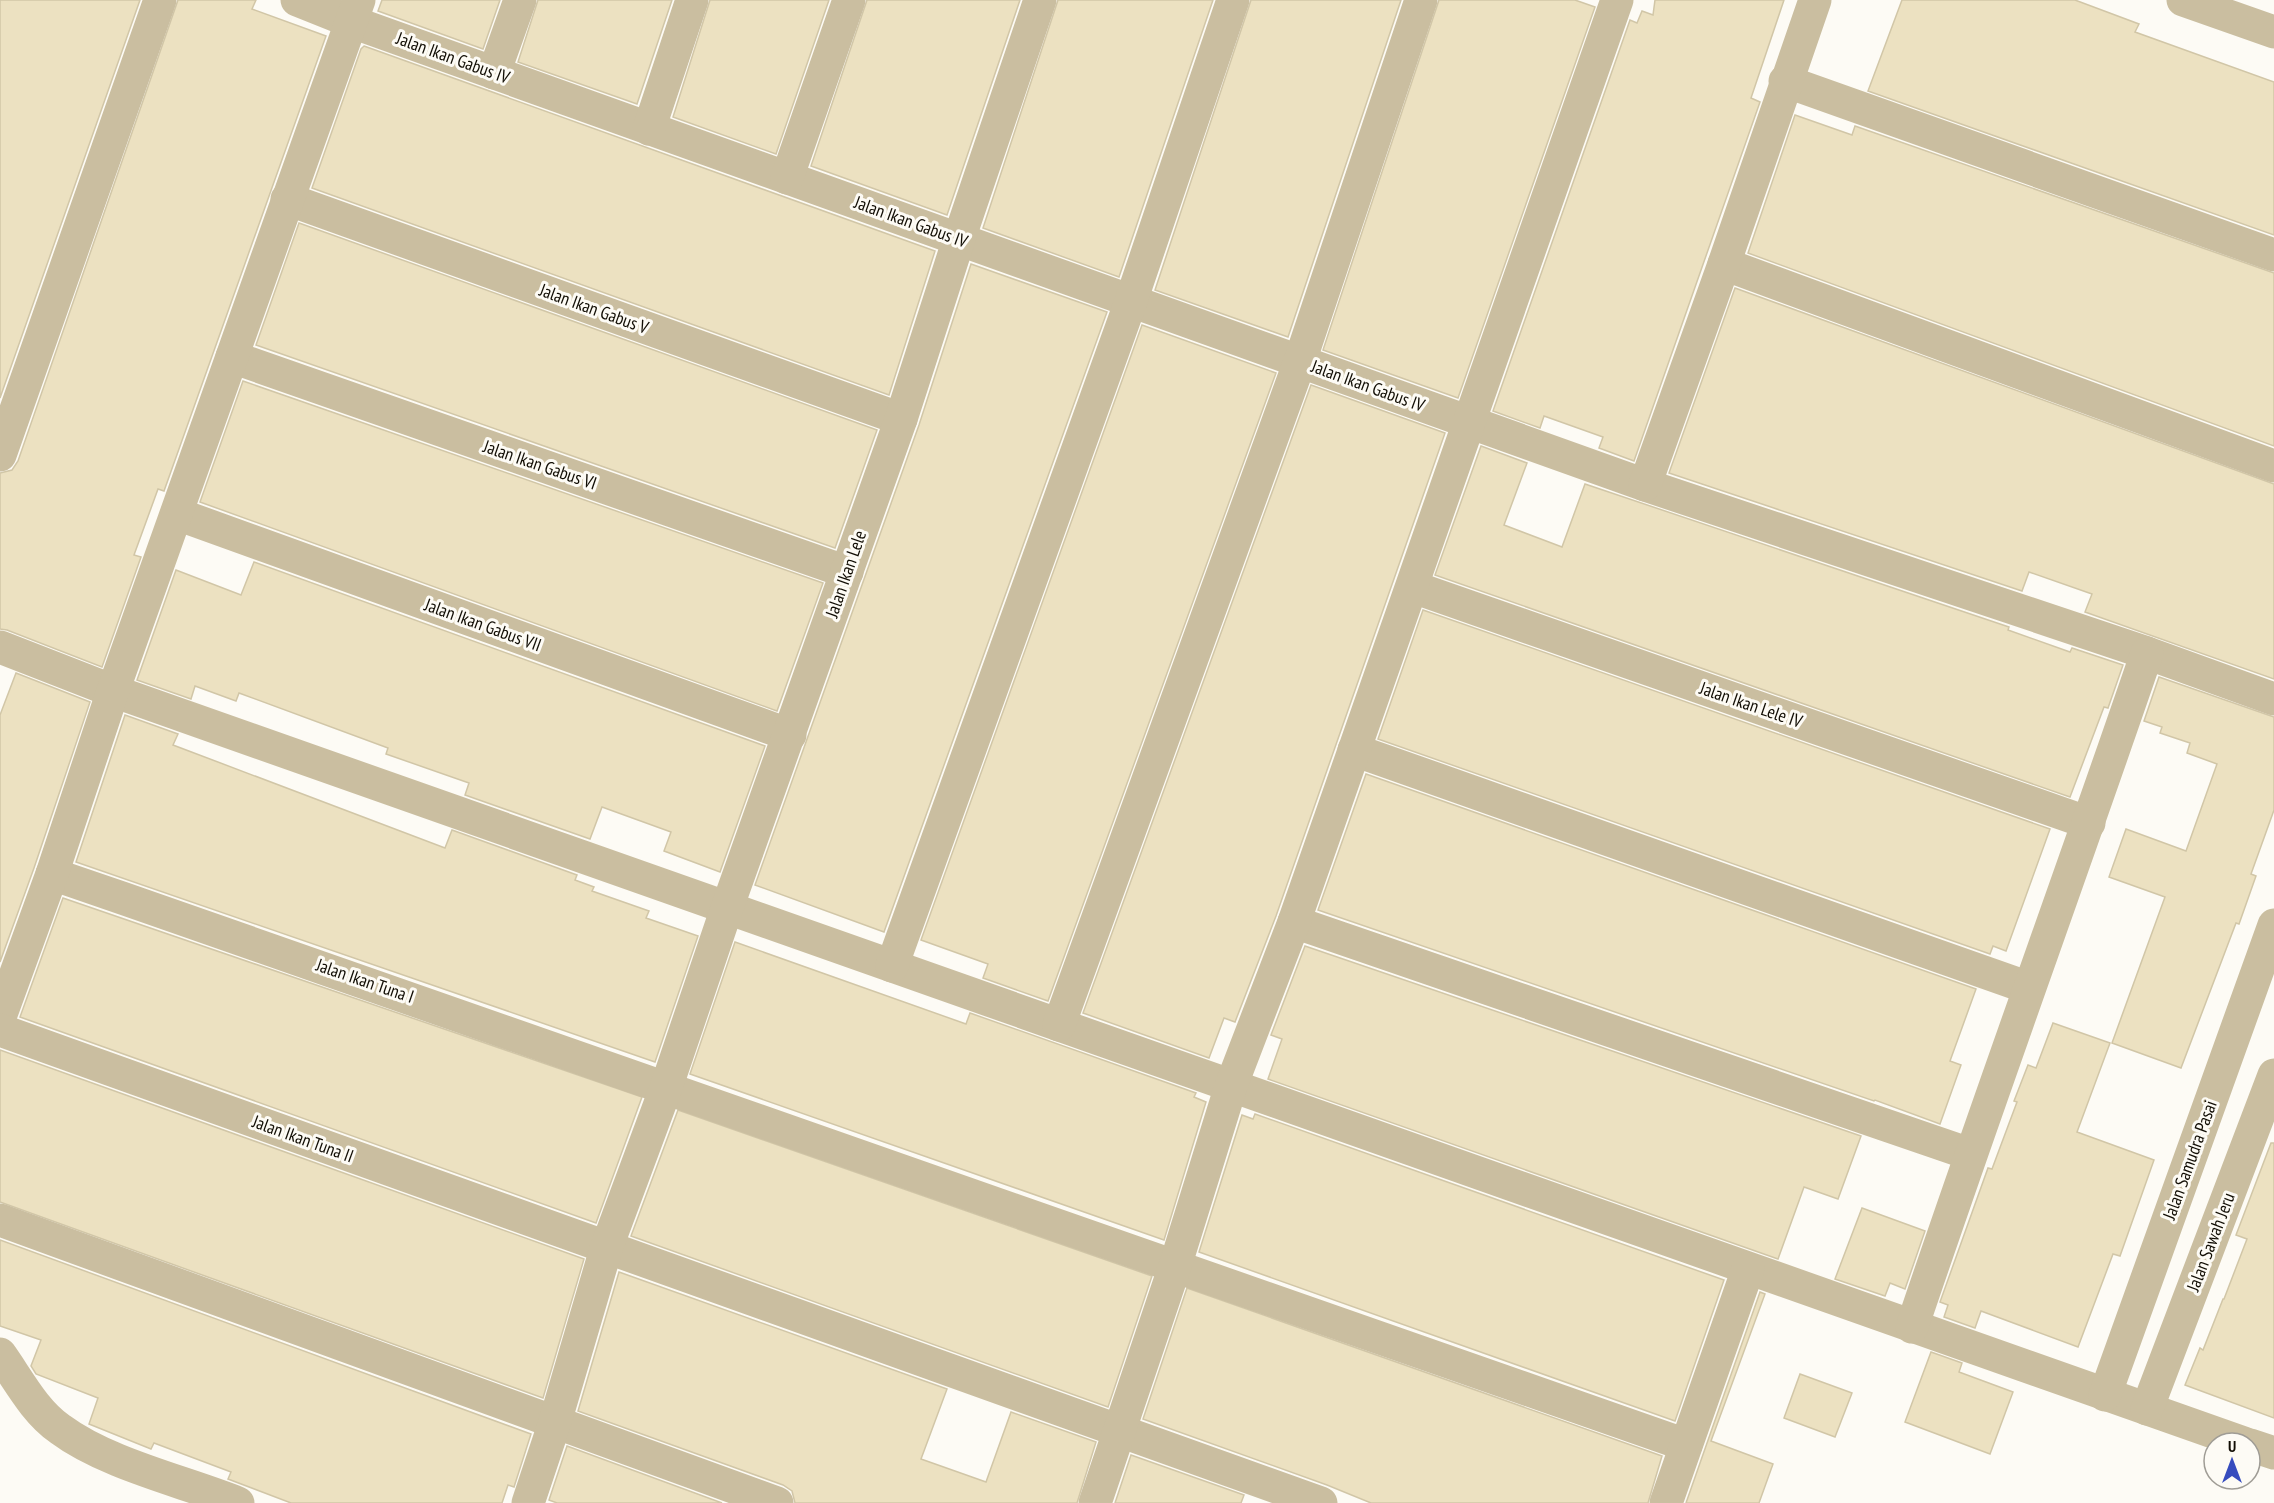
<svg xmlns="http://www.w3.org/2000/svg" width="2274" height="1503" viewBox="0 0 2274 1503" font-family="'PT Sans Narrow',sans-serif">
<style>
.building{fill:#ece1c1;stroke:#d1c6a7;stroke-width:1.5}
.lines{fill:none;stroke-linecap:round;stroke-linejoin:round}
.minor{stroke:#cabea0;stroke-width:33}
.labels{text-anchor:middle;stroke-width:6;stroke-linejoin:round;paint-order:stroke}
.street-label{font-size:18px;fill:#110d04;stroke:#fdfbf5}
</style>
<rect width="100%" height="100%" fill="#fdfbf5"/>
<g class="building">
<path d="M0 0H140L0 398Z"/>
<path d="M178 0H256L252 9 326 36 164 491 158 489 134 555 141 557 102 667 7 630 0 629V473L12 470 18 461Z"/>
<path d="M382 0H500L483 49 378 11Z"/>
<path d="M538 0H672L637 104 518 62Z"/>
<path d="M710 0H829L776 154 673 117Z"/>
<path d="M867 0H1020L947 215 811 166Z"/>
<path d="M1058 0H1213L1119 277 983 228Z"/>
<path d="M1251 0H1401L1288 337 1155 290Z"/>
<path d="M1439 0H1575L1595 7 1458 398 1323 350Z"/>
<path d="M1655 0H1784L1751 98 1760 102 1634 461 1599 448 1603 437 1544 416 1540 428 1493 411 1630 20 1637 23 1642 11 1653 15Z"/>
<path d="M1902 0H2075L2139 24 2135 32 2274 82V235L1868 91Z"/>
<path d="M364 46 935 251 889 395 312 188 361 49Z"/>
<path d="M1795 115 1852 135 1855 126 2274 273V446L1748 253Z"/>
<path d="M299 223 877 430 835 548 256 345Z"/>
<path d="M971 264 1107 312 884 932 755 885 919 425Z"/>
<path d="M1735 288 2274 484V679L2085 612 2092 594 2029 572 2022 591 1669 473Z"/>
<path d="M1142 325 1276 373 1048 1001 983 978 988 964 921 940Z"/>
<path d="M243 381 823 583 777 711 200 502Z"/>
<path d="M1311 385 1445 433 1276 916 1235 1022 1224 1018 1209 1058 1083 1013Z"/>
<path d="M1481 446 1527 463 1504 525 1562 547 1585 484 2009 627 2008 630 2070 652 2072 648 2123 665 2108 708 2104 707 2070 797 1435 575Z"/>
<path d="M254 562 765 746 720 872 664 851 671 832 602 807 590 839 465 795 469 783 386 754 388 748 239 693 236 701 195 686 191 699 137 680 176 570 241 595Z"/>
<path d="M1423 610 2050 829 2006 951 1993 946 1990 954 1378 739Z"/>
<path d="M16 673 90 702 34 868 0 962V715Z"/>
<path d="M2159 677 2274 717V810L2251 874 2256 876 2239 924 2236 923 2181 1068 2112 1043 2165 897 2109 877 2126 829 2186 851 2217 764 2187 753 2190 743 2160 733 2162 727 2144 721Z"/>
<path d="M125 715 178 734 173 745 445 848 452 830 577 875 575 880 594 887 592 891 649 911 646 918 698 936 655 1062 76 862Z"/>
<path d="M1366 774 1976 989 1950 1061 1961 1065 1940 1124 1875 1100 1874 1101 1318 910Z"/>
<path d="M63 898 642 1097 596 1223 20 1017Z"/>
<path d="M735 942 966 1024 970 1013 1196 1093 1194 1097 1206 1102 1164 1240 690 1074Z"/>
<path d="M1305 946 1861 1136 1838 1199 1804 1187 1778 1259 1268 1079 1282 1039 1271 1035Z"/>
<path d="M2053 1023 2110 1043 2077 1132 2154 1160 2120 1256 2113 1254 2078 1347 1981 1311 1975 1328 1944 1317 1948 1305 1940 1302 1988 1168 1992 1169 2017 1102 2014 1101 2028 1065 2036 1068Z"/>
<path d="M0 1050 584 1259 543 1398 0 1202Z"/>
<path d="M678 1110 1152 1276 1108 1407 631 1236Z"/>
<path d="M1255 1114 1724 1280 1675 1421 1199 1252 1242 1115 1253 1119Z"/>
<path d="M2271 1143H2274V1418L2185 1385 2200 1348 2203 1350 2223 1299H2224L2247 1239 2236 1235Z"/>
<path d="M1862 1208 1925 1231 1905 1289 1890 1283 1885 1296 1835 1279Z"/>
<path d="M0 1240 531 1434 514 1487 508 1485 502 1503H291L228 1479 231 1472 154 1443 151 1449 89 1424 98 1398 36 1374 31 1366 41 1340 0 1326Z"/>
<path d="M619 1272 947 1389 921 1459 986 1482 1011 1412 1096 1442 1077 1503H795L792 1491 783 1485 578 1411Z"/>
<path d="M1187 1288 1662 1456 1648 1503H1371L1327 1485 1143 1419Z"/>
<path d="M1760 1292 1765 1294 1711 1441 1773 1464 1759 1503H1686Z"/>
<path d="M1931 1352 1962 1363 1959 1372 2013 1392 1990 1454 1905 1422Z"/>
<path d="M1800 1374 1852 1393 1835 1437 1784 1418Z"/>
<path d="M567 1446 722 1503H557L549 1500Z"/>
<path d="M1131 1455 1244 1495 1241 1503H1115Z"/>
</g>
<g class="lines">
<g class="minor">
<path d="M297 0 352 22 1645 485 2147 653 2274 699"/>
<path d="M2183 0 2274 32"/>
<path d="M494 73 520 0"/>
<path d="M1785 81 2274 255"/>
<path d="M649 129 692 0"/>
<path d="M787 178 849 0"/>
<path d="M287 199 901 419"/>
<path d="M1724 264 2274 466"/>
<path d="M232 357 847 572"/>
<path d="M0 455 160 0"/>
<path d="M1645 485 1724 264 1815 0"/>
<path d="M177 514 790 735"/>
<path d="M1413 587 2089 823"/>
<path d="M0 647 113 691 2244 1443"/>
<path d="M1354 750 2029 988"/>
<path d="M52 874C598 1061 1143 1251 1686 1445"/>
<path d="M1294 922 1970 1154"/>
<path d="M892 966 1131 301 1233 0"/>
<path d="M0 1017 52 874 113 691 359 0"/>
<path d="M1059 1025 1300 361 1421 0"/>
<path d="M0 1030 1321 1503"/>
<path d="M0 1220 777 1503"/>
<path d="M1912 1327C1988 1101 2070 878 2147 653"/>
<path d="M0 1354C18 1379 34 1411 60 1429 107 1464 183 1481 238 1503"/>
<path d="M2105 1395 2274 925"/>
<path d="M2147 1409 2274 1075"/>
<path d="M2250 1445 2274 1453"/>
<path d="M528 1503 555 1422 606 1249 667 1085 727 908 901 419 959 239 1040 0"/>
<path d="M1095 1503 1176 1263 1231 1086 1294 922 1617 0"/>
<path d="M1666 1503 1748 1269"/>
</g>
</g>
<g class="labels">
<g class="street-label">
<text transform="translate(453 58) rotate(20)" y="6">Jalan Ikan Gabus IV</text>
<text transform="translate(911 222) rotate(20)" y="6">Jalan Ikan Gabus IV</text>
<text transform="translate(594 309) rotate(20)" y="6">Jalan Ikan Gabus V</text>
<text transform="translate(1368 386) rotate(20)" y="6">Jalan Ikan Gabus IV</text>
<text transform="translate(540 465) rotate(19)" y="6">Jalan Ikan Gabus VI</text>
<text transform="translate(846 574) rotate(-71)" y="6">Jalan Ikan Lele</text>
<text transform="translate(483 625) rotate(20)" y="6">Jalan Ikan Gabus VII</text>
<text transform="translate(1751 705) rotate(19)" y="6">Jalan Ikan Lele IV</text>
<text transform="translate(365 981) rotate(19)" y="6">Jalan Ikan Tuna I</text>
<text transform="translate(303 1139) rotate(20)" y="6">Jalan Ikan Tuna II</text>
<text transform="translate(2190 1160) rotate(-70)" y="6">Jalan Samudra Pasai</text>
<text transform="translate(2211 1242) rotate(-69)" y="6">Jalan Sawah Jeru</text>
</g>
</g>
<g transform="translate(2232 1461)"><circle r="28" fill="#fdfbf5" stroke="#9f9c95" stroke-width="1.5"/>
<path d="M0-4.5L10 22L0 15L-10 22Z" fill="#364cbe"/>
<text y="-9" font-size="16" font-weight="bold" text-anchor="middle" fill="#110d04">U</text>
</g>
</svg>
